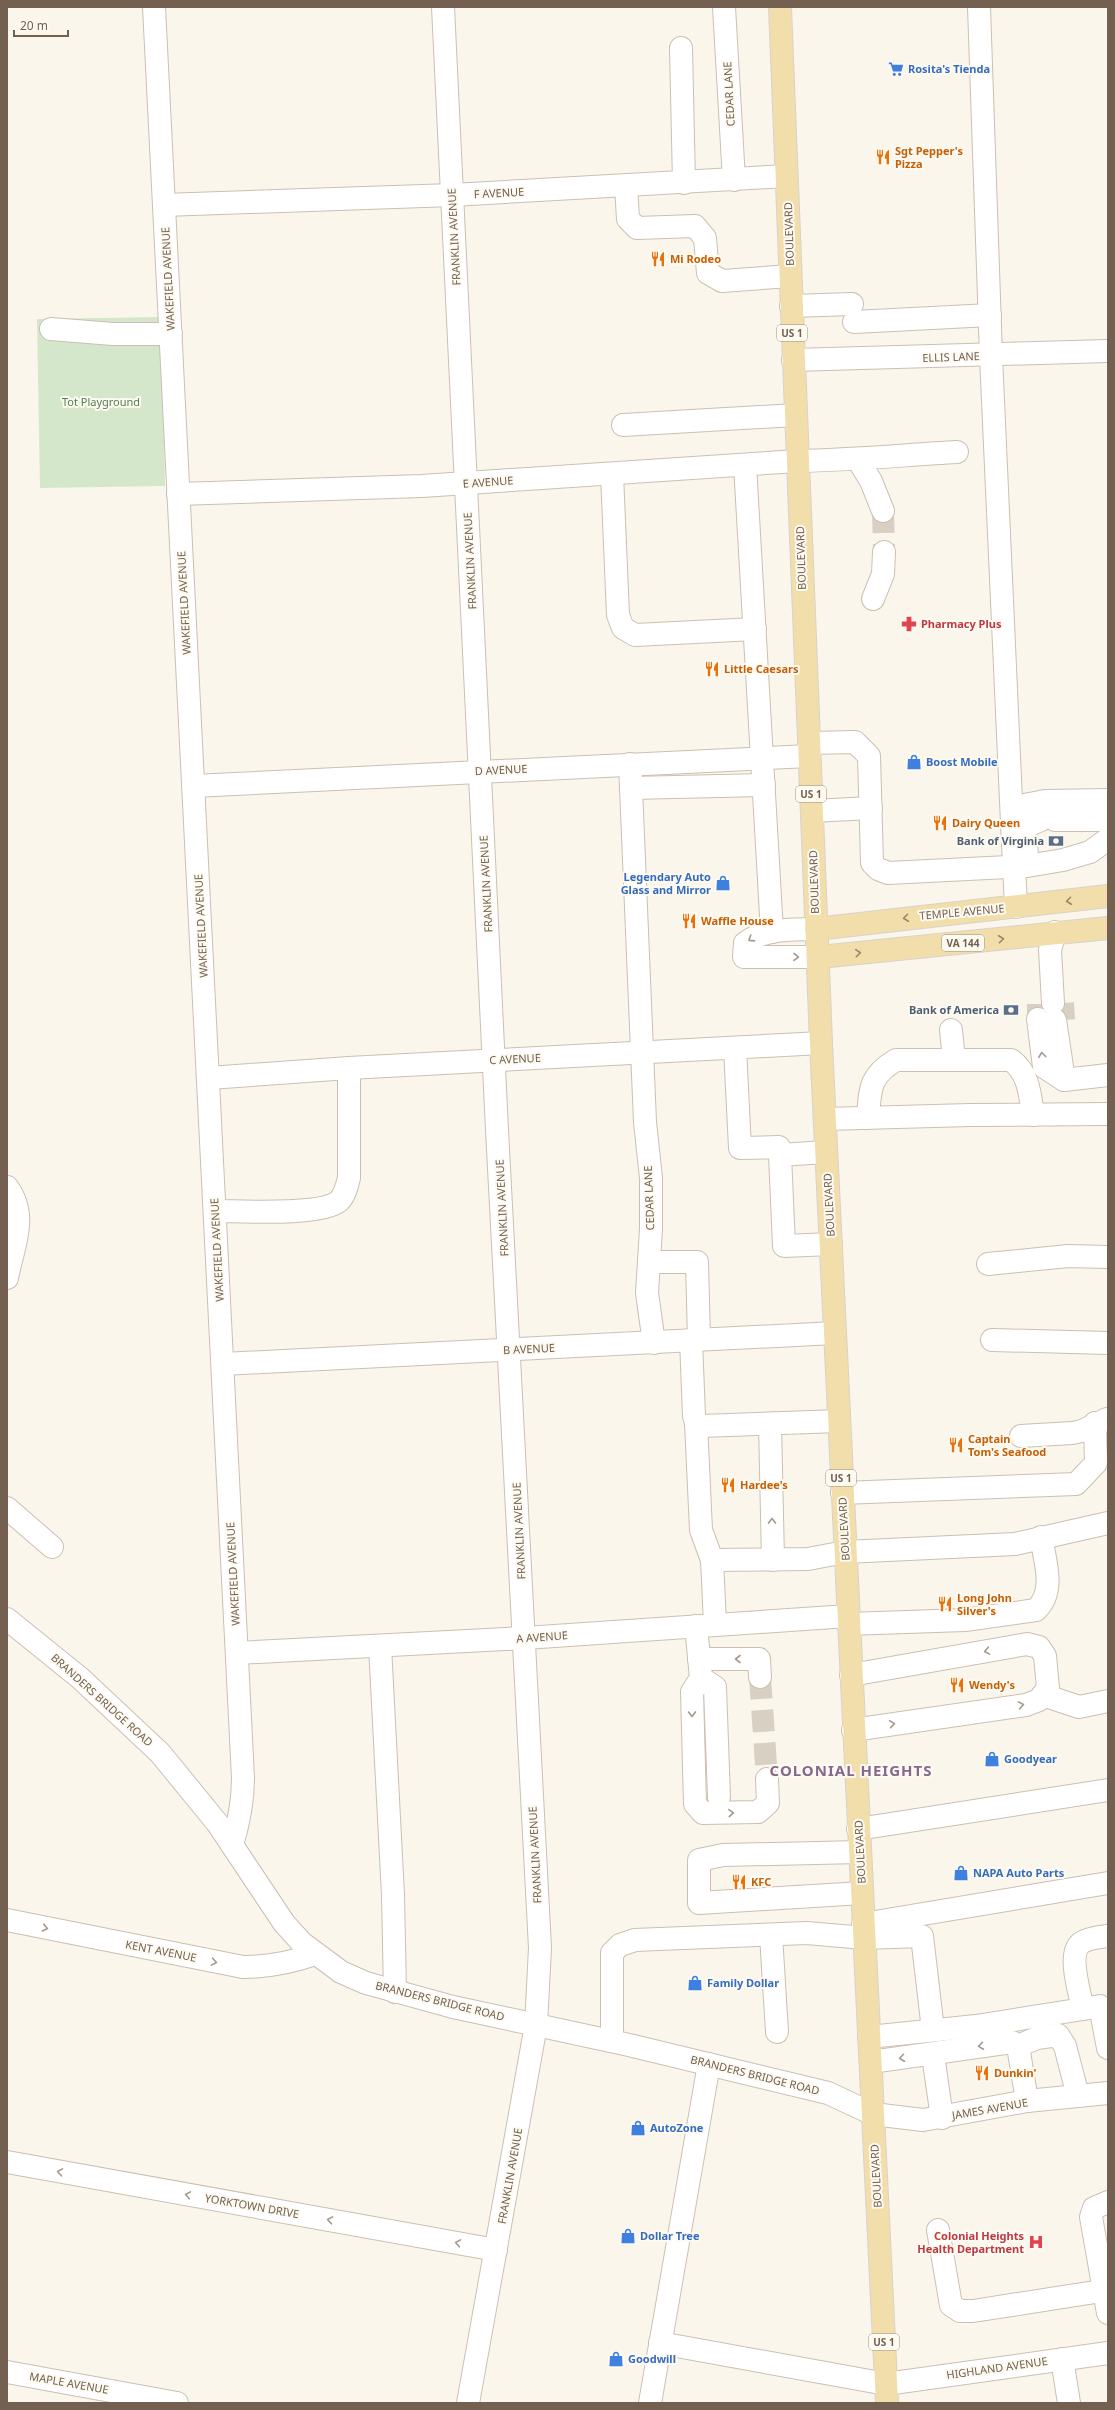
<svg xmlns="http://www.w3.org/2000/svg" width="1115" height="2410" viewBox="0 0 1115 2410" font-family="'Noto Sans',sans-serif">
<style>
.green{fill:#d4e7cb}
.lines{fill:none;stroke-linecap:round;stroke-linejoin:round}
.minor-tunnel{stroke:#d9d0c4;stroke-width:22;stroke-dasharray:22 11;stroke-linecap:butt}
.minor-casing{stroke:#ccbfb2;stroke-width:24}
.major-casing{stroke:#d8d2ce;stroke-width:24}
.minor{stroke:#fff;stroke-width:22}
.major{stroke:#f2deab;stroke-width:22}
.oneway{stroke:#9a866b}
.oneway2{stroke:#a5988d}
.labels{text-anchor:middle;stroke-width:4;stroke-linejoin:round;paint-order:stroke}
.shield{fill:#fdfaf2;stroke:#9d8e81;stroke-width:1}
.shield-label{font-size:10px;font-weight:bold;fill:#746050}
.shop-label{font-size:11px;font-weight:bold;fill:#366cbe;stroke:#fdfaf2;text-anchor:start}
.street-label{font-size:11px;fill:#746050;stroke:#fdfaf2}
.food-label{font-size:11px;font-weight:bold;fill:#c56008;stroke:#fdfaf2;text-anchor:start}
.park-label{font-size:11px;fill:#567d4d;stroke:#fdfaf2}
.health-label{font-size:11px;font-weight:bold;fill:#be3a42;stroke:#fdfaf2;text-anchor:start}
.service-label{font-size:11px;font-weight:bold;fill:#4e5e75;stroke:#fdfaf2;text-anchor:end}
.district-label{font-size:15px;font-weight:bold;letter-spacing:1px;fill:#86688f;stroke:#fdfaf2}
</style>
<rect width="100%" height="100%" fill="#fbf6eb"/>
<path class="green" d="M162 317 165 486 40 488 37 319Z"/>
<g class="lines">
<g class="minor-tunnel">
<path d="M883 511 884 552"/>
<path d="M1063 1003 1064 1020"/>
<path d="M1038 1004V1019"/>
<path d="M760 1677 767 1779"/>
</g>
<g class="minor-casing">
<g id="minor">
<path d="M154 7 243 1778C243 1802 239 1822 232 1845"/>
<path d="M443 7 497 1130 540 1948 536 2025 468 2403"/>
<path d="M724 7 734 180"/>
<path d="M979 7 991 356 1012 823"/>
<path d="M681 48 684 183"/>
<path d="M626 186 628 219 637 228 695 226 705 238 708 273 722 281 790 276"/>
<path d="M164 205 452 195 786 176"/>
<path d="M791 306 852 304"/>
<path d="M854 322 990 315"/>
<path d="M51 329 113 334H171"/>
<path d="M793 360 1108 351"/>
<path d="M623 425 795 415"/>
<path d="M858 460 871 481 883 511"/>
<path d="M745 465 772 932"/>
<path d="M612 474 618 615 623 628 635 635 755 629"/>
<path d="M178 494 422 486 797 461C851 460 904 455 957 452"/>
<path d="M873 599 883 574 884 552"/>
<path d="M809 743 855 742 869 756 872 863 878 869 888 873 1027 866 1063 860 1090 852 1108 839"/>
<path d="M630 764 645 1122 651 1178V1229L647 1293 654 1343"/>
<path d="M193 786 809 756"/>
<path d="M631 788 764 785"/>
<path d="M812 811 871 808"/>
<path d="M1055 820H1108"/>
<path d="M1027 856 1025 830 1029 825 1041 820"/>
<path d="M1016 907 1012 823 1019 806 1045 801 1108 800"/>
<path d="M816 929C792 930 765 928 745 943L744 957H819"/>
<path d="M1053 1003 1050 950 1055 932"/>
<path d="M1038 1019 1044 1067 1064 1080 1108 1075"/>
<path d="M1055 1020 1064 1080"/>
<path d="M951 1030 954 1060"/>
<path d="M735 1048 740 1148 779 1147 780 1155"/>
<path d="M209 1078 349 1068 821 1043"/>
<path d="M868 1118C870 1089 869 1076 896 1060H1011C1029 1073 1030 1095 1033 1115"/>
<path d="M825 1119 970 1115 1108 1114"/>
<path d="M826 1152 780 1155 784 1246 831 1244"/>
<path d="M7 1187C29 1216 13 1246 7 1278"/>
<path d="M215 1211C240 1211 322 1216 339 1201 345 1195 347 1186 349 1178V1068"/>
<path d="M649 1262H697L699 1340"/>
<path d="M988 1264 1068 1256 1108 1257"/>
<path d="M691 1340 694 1416 696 1423 701 1426 839 1421"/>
<path d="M992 1340 1108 1343"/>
<path d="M223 1364 835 1333"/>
<path d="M696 1423 701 1530 712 1560 715 1624"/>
<path d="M770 1424 773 1560"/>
<path d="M1021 1436 1072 1433 1082 1431 1107 1419"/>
<path d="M842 1493 1076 1484 1096 1463 1095 1423"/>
<path d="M7 1508 52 1547"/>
<path d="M712 1560 808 1559 845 1552 1015 1544 1108 1523"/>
<path d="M7 1619 80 1678 160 1753 218 1824 284 1923 302 1943 341 1972 366 1983 453 2007 629 2045 828 2093 873 2114 923 2120 1027 2101 1108 2093"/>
<path d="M848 1624 965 1620 1036 1610C1056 1591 1045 1562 1041 1537"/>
<path d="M696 1626 701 1678 692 1692 695 1804 703 1813 758 1812 768 1803 767 1779"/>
<path d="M380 1646 393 1895 395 1992"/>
<path d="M237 1653 525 1638 848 1616"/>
<path d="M699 1659H759L760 1677"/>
<path d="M851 1675 1027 1644 1039 1647 1045 1656 1048 1688 1039 1700 1026 1705 853 1730"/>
<path d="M701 1678 715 1687 719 1797"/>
<path d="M1043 1695 1079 1707 1108 1701"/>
<path d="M858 1829 1108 1790"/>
<path d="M860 1852 723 1855 699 1860V1903L862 1893"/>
<path d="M7 1920 243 1967C269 1967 290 1963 315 1954"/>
<path d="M863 1924 1108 1883"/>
<path d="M771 1935 777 2032"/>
<path d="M1108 1936C1100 1937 1088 1938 1081 1943 1067 1954 1080 1993 1083 2009L1100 2006 1108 2048"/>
<path d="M869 2037 976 2026 1083 2009"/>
<path d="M612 2041V1953L620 1945 635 1940 807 1933 864 1938 922 1936 933 2030"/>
<path d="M1018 2046 1037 2038 1058 2035 1065 2046 1078 2096"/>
<path d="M1018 2046 1027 2101"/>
<path d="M933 2055 942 2118"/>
<path d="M871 2062 1012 2042 1018 2046"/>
<path d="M7 2162 496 2250"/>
<path d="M1108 2202 1094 2208 1091 2217 1108 2313"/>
<path d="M938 2230 951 2305 960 2311H973L1108 2290"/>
<path d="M660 2343 886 2384 1108 2353"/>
<path d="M1062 2359 1069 2403"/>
<path d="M7 2372 177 2403"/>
<path d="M650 2403 709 2064"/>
</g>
</g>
<g class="major-casing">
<g id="major">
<path d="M780 7 821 1043 887 2403"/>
<path d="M816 929 1108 896"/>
<path d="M819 957 1108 928"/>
</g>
</g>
<use href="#minor" class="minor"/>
<use href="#major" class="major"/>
</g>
<defs><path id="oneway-chevron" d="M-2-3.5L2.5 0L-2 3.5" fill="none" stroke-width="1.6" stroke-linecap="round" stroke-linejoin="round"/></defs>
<g class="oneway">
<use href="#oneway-chevron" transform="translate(1069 901) rotate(173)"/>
<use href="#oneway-chevron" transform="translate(906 918) rotate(173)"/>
<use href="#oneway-chevron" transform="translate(1001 939) rotate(-7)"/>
<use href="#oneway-chevron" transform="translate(858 953) rotate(-5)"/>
</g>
<g class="oneway2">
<use href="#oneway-chevron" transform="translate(751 939) rotate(147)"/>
<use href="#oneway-chevron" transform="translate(796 957) rotate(1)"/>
<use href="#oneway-chevron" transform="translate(1042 1055) rotate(-97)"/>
<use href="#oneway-chevron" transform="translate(772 1521) rotate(-91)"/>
<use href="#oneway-chevron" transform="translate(987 1651) rotate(170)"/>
<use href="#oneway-chevron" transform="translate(738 1659) rotate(180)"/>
<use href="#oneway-chevron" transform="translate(1021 1705) rotate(-10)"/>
<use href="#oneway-chevron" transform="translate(692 1714) rotate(89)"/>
<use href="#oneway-chevron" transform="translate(892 1724) rotate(-8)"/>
<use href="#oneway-chevron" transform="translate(731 1813) rotate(-3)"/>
<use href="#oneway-chevron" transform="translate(45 1928) rotate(12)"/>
<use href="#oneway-chevron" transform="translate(214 1962) rotate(10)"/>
<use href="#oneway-chevron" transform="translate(981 2046) rotate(172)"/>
<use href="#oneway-chevron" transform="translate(902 2058) rotate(173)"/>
<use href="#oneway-chevron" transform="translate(60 2172) rotate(-170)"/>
<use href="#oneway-chevron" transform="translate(188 2195) rotate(-170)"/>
<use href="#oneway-chevron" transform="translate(330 2220) rotate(-170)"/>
<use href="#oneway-chevron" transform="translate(458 2243) rotate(-170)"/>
</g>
<defs>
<g id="supermarket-bare" transform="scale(1.2)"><path d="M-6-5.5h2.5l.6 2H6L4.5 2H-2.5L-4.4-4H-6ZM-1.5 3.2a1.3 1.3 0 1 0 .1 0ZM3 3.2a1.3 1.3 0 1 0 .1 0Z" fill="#3f7fe0" stroke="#fdfaf2" stroke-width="2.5" paint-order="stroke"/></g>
<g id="restaurant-bare" transform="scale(1.2)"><path d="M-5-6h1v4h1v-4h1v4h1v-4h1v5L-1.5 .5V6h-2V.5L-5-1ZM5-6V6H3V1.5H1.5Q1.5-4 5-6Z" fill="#e8710a" stroke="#fdfaf2" stroke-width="2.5" paint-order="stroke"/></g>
<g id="pharmacy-bare" transform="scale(1.2)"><path d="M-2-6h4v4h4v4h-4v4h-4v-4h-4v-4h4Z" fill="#e0444e" stroke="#fdfaf2" stroke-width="2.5" paint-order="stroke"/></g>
<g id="shop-bare" transform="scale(1.2)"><path d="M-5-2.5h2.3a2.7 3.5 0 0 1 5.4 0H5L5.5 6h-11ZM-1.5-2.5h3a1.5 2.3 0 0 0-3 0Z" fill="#3f7fe0" stroke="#fdfaf2" stroke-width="2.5" paint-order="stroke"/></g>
<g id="bank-bare" transform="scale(1.2)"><path d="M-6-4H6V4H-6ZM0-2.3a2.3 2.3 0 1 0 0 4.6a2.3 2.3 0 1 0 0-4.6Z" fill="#5c6f8a" stroke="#fdfaf2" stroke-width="2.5" paint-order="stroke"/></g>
<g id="hospital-bare" transform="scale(1.2)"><path d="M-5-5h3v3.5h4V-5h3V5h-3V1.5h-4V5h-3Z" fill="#e0444e" stroke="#fdfaf2" stroke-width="2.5" paint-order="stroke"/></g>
</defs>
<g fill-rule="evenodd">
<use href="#supermarket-bare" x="896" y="69"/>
<use href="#restaurant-bare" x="883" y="157"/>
<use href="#restaurant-bare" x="658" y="259"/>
<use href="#pharmacy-bare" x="909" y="624"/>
<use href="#restaurant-bare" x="712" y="669"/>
<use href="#shop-bare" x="914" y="762"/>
<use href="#restaurant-bare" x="940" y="823"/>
<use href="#bank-bare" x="1056" y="841"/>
<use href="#shop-bare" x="723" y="883"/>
<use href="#restaurant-bare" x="689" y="921"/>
<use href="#bank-bare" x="1011" y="1010"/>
<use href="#restaurant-bare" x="956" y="1445"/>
<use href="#restaurant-bare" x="728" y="1485"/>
<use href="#restaurant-bare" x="945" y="1604"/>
<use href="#restaurant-bare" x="957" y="1685"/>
<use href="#shop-bare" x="992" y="1759"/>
<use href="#shop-bare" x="961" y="1873"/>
<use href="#restaurant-bare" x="739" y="1882"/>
<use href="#shop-bare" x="695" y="1983"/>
<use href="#restaurant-bare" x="982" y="2073"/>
<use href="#shop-bare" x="638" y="2128"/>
<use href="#shop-bare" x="628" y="2236"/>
<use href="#hospital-bare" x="1036" y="2242"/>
<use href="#shop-bare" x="616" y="2359"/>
</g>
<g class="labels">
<g class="shield">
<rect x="777" y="325" width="30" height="16" rx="3"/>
<rect x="796" y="786" width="30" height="16" rx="3"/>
<rect x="942" y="935" width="42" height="16" rx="3"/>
<rect x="826" y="1470" width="30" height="16" rx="3"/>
<rect x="869" y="2334" width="30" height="16" rx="3"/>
</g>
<g class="shield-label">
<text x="792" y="337">US 1</text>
<text x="811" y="798">US 1</text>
<text x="963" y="947">VA 144</text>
<text x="841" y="1482">US 1</text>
<text x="884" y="2346">US 1</text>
</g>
<g class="shop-label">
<text x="908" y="73">Rosita's Tienda</text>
<text x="926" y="766">Boost Mobile</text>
<text x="711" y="881" text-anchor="end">Legendary Auto<tspan x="711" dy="13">Glass and Mirror</tspan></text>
<text x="1004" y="1763">Goodyear</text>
<text x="973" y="1877">NAPA Auto Parts</text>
<text x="707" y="1987">Family Dollar</text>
<text x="650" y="2132">AutoZone</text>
<text x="640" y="2240">Dollar Tree</text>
<text x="628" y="2363">Goodwill</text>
</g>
<g class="street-label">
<text transform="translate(729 94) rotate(-93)" y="4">CEDAR LANE</text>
<text transform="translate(499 193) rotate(-3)" y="4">F AVENUE</text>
<text transform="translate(789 234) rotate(-92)" y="4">BOULEVARD</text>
<text transform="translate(454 237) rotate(-93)" y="4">FRANKLIN AVENUE</text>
<text transform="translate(168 279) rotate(-93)" y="4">WAKEFIELD AVENUE</text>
<text transform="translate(951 357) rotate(-2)" y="4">ELLIS LANE</text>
<text transform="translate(488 482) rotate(-4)" y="4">E AVENUE</text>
<text transform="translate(801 558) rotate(-92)" y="4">BOULEVARD</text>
<text transform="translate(470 561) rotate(-93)" y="4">FRANKLIN AVENUE</text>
<text transform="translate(184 603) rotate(-93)" y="4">WAKEFIELD AVENUE</text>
<text transform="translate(501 770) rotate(-3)" y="4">D AVENUE</text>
<text transform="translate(814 882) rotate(-92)" y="4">BOULEVARD</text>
<text transform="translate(486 884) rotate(-93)" y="4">FRANKLIN AVENUE</text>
<text transform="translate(962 912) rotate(-5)" y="4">TEMPLE AVENUE</text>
<text transform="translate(201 926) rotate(-93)" y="4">WAKEFIELD AVENUE</text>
<text transform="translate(515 1059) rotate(-3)" y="4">C AVENUE</text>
<text transform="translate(649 1198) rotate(-92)" y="4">CEDAR LANE</text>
<text transform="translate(829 1205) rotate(-93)" y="4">BOULEVARD</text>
<text transform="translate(502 1208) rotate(-93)" y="4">FRANKLIN AVENUE</text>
<text transform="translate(217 1250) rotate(-93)" y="4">WAKEFIELD AVENUE</text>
<text transform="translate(529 1349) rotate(-3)" y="4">B AVENUE</text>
<text transform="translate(844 1529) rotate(-93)" y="4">BOULEVARD</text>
<text transform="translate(519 1531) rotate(-93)" y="4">FRANKLIN AVENUE</text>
<text transform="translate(233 1574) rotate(-93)" y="4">WAKEFIELD AVENUE</text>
<text transform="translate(542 1637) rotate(-4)" y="4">A AVENUE</text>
<text transform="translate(102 1700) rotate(42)" y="4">BRANDERS BRIDGE ROAD</text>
<text transform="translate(860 1852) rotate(-93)" y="4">BOULEVARD</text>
<text transform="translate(535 1855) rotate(-93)" y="4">FRANKLIN AVENUE</text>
<text transform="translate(161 1951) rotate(11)" y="4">KENT AVENUE</text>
<text transform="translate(440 2001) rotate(14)" y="4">BRANDERS BRIDGE ROAD</text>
<text transform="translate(755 2075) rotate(14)" y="4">BRANDERS BRIDGE ROAD</text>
<text transform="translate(990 2109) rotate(-10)" y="4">JAMES AVENUE</text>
<text transform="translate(510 2176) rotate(-80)" y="4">FRANKLIN AVENUE</text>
<text transform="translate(876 2176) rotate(-93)" y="4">BOULEVARD</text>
<text transform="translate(252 2206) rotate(10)" y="4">YORKTOWN DRIVE</text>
<text transform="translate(997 2368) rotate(-8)" y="4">HIGHLAND AVENUE</text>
<text transform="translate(69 2383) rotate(10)" y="4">MAPLE AVENUE</text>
</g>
<g class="food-label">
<text x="895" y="155">Sgt Pepper's<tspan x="895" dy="13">Pizza</tspan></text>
<text x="670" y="263">Mi Rodeo</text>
<text x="724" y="673">Little Caesars</text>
<text x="952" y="827">Dairy Queen</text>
<text x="701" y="925">Waffle House</text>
<text x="968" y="1443">Captain<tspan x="968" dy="13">Tom's Seafood</tspan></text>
<text x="740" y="1489">Hardee's</text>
<text x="957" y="1602">Long John<tspan x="957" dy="13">Silver's</tspan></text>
<text x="969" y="1689">Wendy's</text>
<text x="751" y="1886">KFC</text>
<text x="994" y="2077">Dunkin'</text>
</g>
<g class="park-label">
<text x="101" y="406">Tot Playground</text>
</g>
<g class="health-label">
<text x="921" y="628">Pharmacy Plus</text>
<text x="1024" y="2240" text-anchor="end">Colonial Heights<tspan x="1024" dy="13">Health Department</tspan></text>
</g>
<g class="service-label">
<text x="1044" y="845">Bank of Virginia</text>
<text x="999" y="1014">Bank of America</text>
</g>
<g class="district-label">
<text x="851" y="1776">COLONIAL HEIGHTS</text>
</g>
</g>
<rect width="1115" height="2410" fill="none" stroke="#746050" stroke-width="16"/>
<path d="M14 30v6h54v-6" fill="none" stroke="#746050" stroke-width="2"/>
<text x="20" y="30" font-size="12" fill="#746050" stroke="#fdfaf2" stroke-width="3" paint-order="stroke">20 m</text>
</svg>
